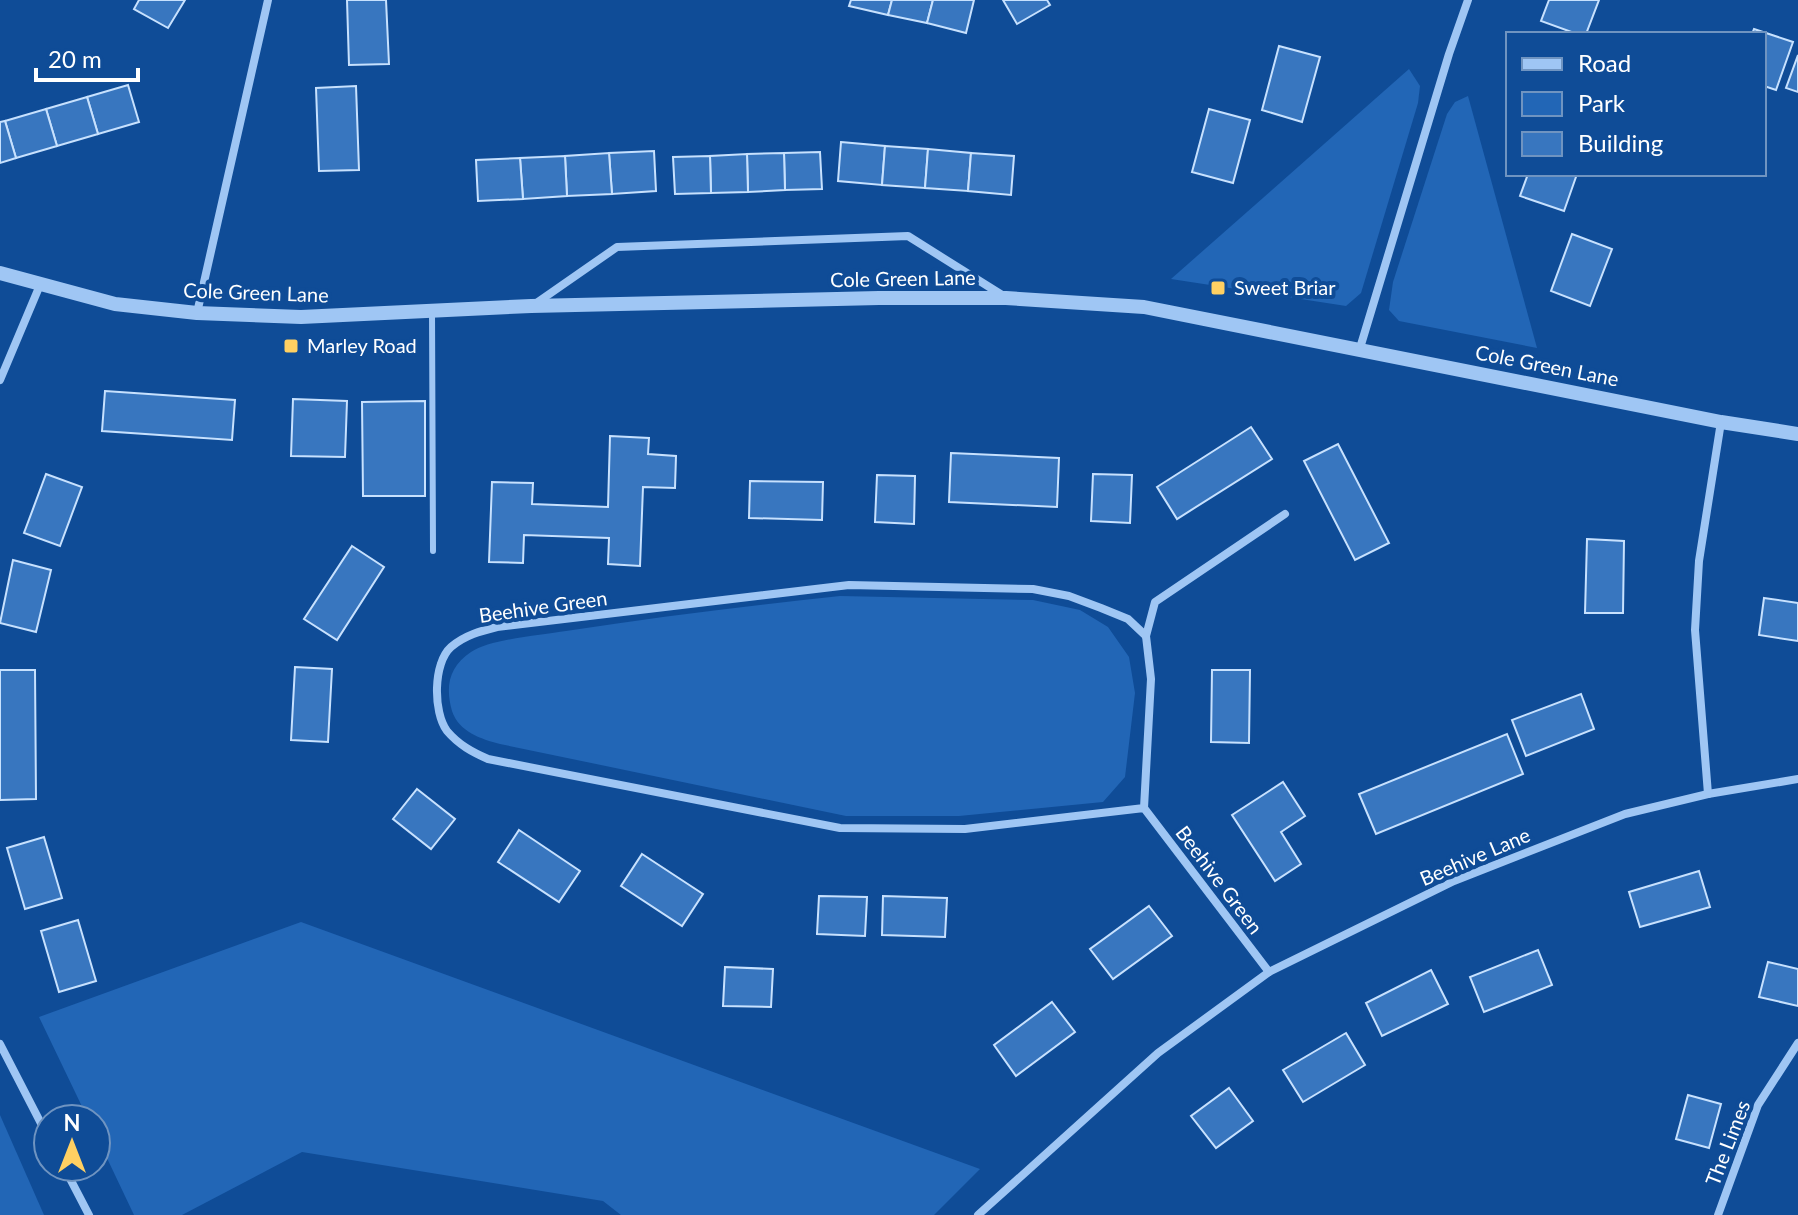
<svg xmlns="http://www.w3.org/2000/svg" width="1798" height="1215" viewBox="0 0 1798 1215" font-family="Lato,sans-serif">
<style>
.green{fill:#2266b6}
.building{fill:#3876bf;stroke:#c7e1fe;stroke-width:2}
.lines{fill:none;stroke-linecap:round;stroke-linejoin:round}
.service{stroke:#9fc6f4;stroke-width:6}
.minor{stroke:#9fc6f4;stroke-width:8}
.tertiary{stroke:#9fc6f4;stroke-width:14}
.poi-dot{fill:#ffd062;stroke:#0f4c97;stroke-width:3}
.labels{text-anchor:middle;stroke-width:8;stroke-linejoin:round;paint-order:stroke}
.street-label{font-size:20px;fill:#fff;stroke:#0f4c97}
.poi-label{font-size:20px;fill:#fff;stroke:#0f4c97;text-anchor:start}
</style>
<rect width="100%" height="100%" fill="#0f4c97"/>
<g class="green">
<path d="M1409 69 1420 86 1418 103 1361 293 1346 306 1171 279Z"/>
<path d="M1468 96 1537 348 1399 321 1389 310 1393 282 1447 114 1455 102Z"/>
<path d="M840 596 1033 600 1080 610 1108 627 1129 657 1135 693 1125 777 1103 802 959 816H846L500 744C481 739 459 732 452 711 445 686 449 667 471 652 490 639 542 635 566 631 657 617 748 606 840 596Z"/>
<path d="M301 922 980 1169 934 1215H621L603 1201 302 1152 182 1215H134L96 1135V1119H88L39 1017Z"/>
<path d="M0 1115 44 1215H0Z"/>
</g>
<g class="building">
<path d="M139 0H185L168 28 134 9Z"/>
<path d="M347 0H386L389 64 349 65Z"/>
<path d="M851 0H892L888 15 849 6Z"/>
<path d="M892 0H933L927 23 888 15Z"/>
<path d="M933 0H974L966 33 927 23Z"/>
<path d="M1003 0H1047L1050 5 1017 24Z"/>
<path d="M1549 0H1599L1586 34H1577L1541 21Z"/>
<path d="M1754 29 1793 42 1776 90 1764 86V34H1752Z"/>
<path d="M1279 46 1320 57 1302 122 1262 110Z"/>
<path d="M1798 55V92L1786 88Z"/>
<path d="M128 85 139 122 98 134 87 97Z"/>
<path d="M356 86 359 170 319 171 316 88Z"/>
<path d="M87 97 98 134 57 146 46 109Z"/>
<path d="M46 109 57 146 16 158 5 121Z"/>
<path d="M1209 109 1250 120 1233 183 1192 172Z"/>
<path d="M5 121 16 158 0 163V122Z"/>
<path d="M841 142 885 146 882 185 838 181Z"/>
<path d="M885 146 928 149 925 188 882 185Z"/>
<path d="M928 149 971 153 968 191 925 188Z"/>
<path d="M654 151 656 191 612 194 609 153Z"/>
<path d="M820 152 822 189 785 190 784 153Z"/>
<path d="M609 153 612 194 567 196 565 156Z"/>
<path d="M784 153 785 190 748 192 747 154Z"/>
<path d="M971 153 1014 156 1011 195 968 191Z"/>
<path d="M747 154 748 192 711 193 710 156Z"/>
<path d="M565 156 567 196 523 199 520 158Z"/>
<path d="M710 156 711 193 675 194 673 157Z"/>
<path d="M520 158 523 199 478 201 476 160Z"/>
<path d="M1528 174H1577L1564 211 1520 196Z"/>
<path d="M1572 234 1612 249 1590 306 1551 291Z"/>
<path d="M105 391 235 400 232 440 102 431Z"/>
<path d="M293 399 347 401 345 457 291 456Z"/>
<path d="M425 401V496H363L362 402Z"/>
<path d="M1251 427 1272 459 1177 519 1157 487Z"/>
<path d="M610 436 649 438 648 454 676 456 675 488 643 487 640 566 608 564 609 538 524 535 523 563 489 562 492 482 533 483 532 504 608 507Z"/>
<path d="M1338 444 1389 543 1355 560 1304 461Z"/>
<path d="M951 453 1059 458 1057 507 949 502Z"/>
<path d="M46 474 82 487 60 546 24 533Z"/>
<path d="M1093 474 1132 475 1130 523 1091 521Z"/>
<path d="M877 475 915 476 914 524 875 522Z"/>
<path d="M750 481 823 482 822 520 749 518Z"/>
<path d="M1587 539 1624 541 1623 613H1585Z"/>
<path d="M352 546 384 567 337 640 304 619Z"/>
<path d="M13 560 51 570 36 632 0 623Z"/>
<path d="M1764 598 1798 603V641L1759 635Z"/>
<path d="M295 667 332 669 328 742 291 740Z"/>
<path d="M0 670H35L36 799 0 800Z"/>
<path d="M1212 670H1250L1249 743 1211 742Z"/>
<path d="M1581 694 1594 729 1526 756 1512 720Z"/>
<path d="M1507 734 1523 774 1376 834 1359 794Z"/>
<path d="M1283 782 1305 816 1281 832 1301 864 1275 881 1232 815Z"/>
<path d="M417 789 455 819 431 849 393 819Z"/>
<path d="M519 830 580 871 559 902 498 862Z"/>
<path d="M44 837 62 898 25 909 7 848Z"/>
<path d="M642 854 703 894 682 926 621 886Z"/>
<path d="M1699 871 1710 907 1640 927 1629 892Z"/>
<path d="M819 896 867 897 865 936 817 934Z"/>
<path d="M883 896 947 898 945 937 882 935Z"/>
<path d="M1149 906 1172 936 1113 979 1090 949Z"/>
<path d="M78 920 96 981 59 992 41 931Z"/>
<path d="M1538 950 1552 985 1484 1012 1470 977Z"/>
<path d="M1768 962 1798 969V1006L1759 997Z"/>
<path d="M725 967 773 969 771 1007 723 1006Z"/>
<path d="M1431 970 1448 1004 1382 1036 1366 1003Z"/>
<path d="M1052 1002 1075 1032 1016 1076 994 1045Z"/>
<path d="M1346 1033 1365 1065 1303 1102 1283 1070Z"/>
<path d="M1229 1088 1253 1121 1216 1148 1191 1116Z"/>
<path d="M1688 1095 1721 1104 1709 1148 1676 1139Z"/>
</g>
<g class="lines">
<path class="service" d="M432 311 433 551"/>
<g class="minor">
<path d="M535 304 617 247 908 236 1002 295"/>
<path d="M197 313 268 0"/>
<path d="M1360 348 1449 54 1468 0"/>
<path d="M0 380 40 285"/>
<path d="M1146 636 1155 602 1285 514"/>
<path d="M1708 794 1695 630 1699 561 1721 422"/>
<path d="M1144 808 965 829 840 828 488 759C472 752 459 745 447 731 433 712 433 663 451 647 465 635 481 631 497 627L849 585 1033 589 1069 596 1101 608 1128 619 1146 636 1151 679 1144 808 1269 972"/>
<path d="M0 1044 48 1137"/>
<path d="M64 1167 89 1215"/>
<path d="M978 1215 1158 1053 1269 972 1454 881 1625 814 1708 794 1798 779"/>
<path d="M1718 1215 1758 1105 1798 1043"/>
</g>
<path class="tertiary" d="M0 273 115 304 197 313 301 317 531 306 879 298H1006L1144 307 1721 422 1798 434"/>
</g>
<g class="poi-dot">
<rect x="1210" y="280" width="16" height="16" rx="4"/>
<rect x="283" y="338" width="16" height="16" rx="4"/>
</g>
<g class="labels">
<g class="street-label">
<text transform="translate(903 279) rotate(-1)" y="7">Cole Green Lane</text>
<text transform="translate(256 293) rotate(2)" y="7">Cole Green Lane</text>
<text transform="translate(1547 366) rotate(11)" y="7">Cole Green Lane</text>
<text transform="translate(543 607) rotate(-8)" y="7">Beehive Green</text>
<text transform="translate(1475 857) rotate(-23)" y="7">Beehive Lane</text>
<text transform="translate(1219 880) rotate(53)" y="7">Beehive Green</text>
<text transform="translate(1728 1143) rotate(-69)" y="7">The Limes</text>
</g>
<g class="poi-label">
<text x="1234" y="295">Sweet Briar</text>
<text x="307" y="353">Marley Road</text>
</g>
</g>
<rect x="1506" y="32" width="260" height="144" fill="#0f4c97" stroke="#6f94c1" stroke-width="2"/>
<rect x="1522" y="58" width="40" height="12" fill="#9fc6f4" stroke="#6f94c1" stroke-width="2"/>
<text x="1578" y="72" font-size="24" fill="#ffffff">Road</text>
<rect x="1522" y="92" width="40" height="24" fill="#2266b6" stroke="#6f94c1" stroke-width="2"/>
<text x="1578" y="112" font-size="24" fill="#ffffff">Park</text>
<rect x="1522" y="132" width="40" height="24" fill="#3876bf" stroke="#6f94c1" stroke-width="2"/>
<text x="1578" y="152" font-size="24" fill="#ffffff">Building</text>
<g transform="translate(72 1143)"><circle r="38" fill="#0f4c97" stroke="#6f94c1" stroke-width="2"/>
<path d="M0-6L14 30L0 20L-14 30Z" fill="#ffd062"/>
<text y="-12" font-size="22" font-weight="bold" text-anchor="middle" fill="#ffffff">N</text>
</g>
<path d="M36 68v12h102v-12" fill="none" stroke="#ffffff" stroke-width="4"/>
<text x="48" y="68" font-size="24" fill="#ffffff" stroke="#0f4c97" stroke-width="6" paint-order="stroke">20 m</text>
</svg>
